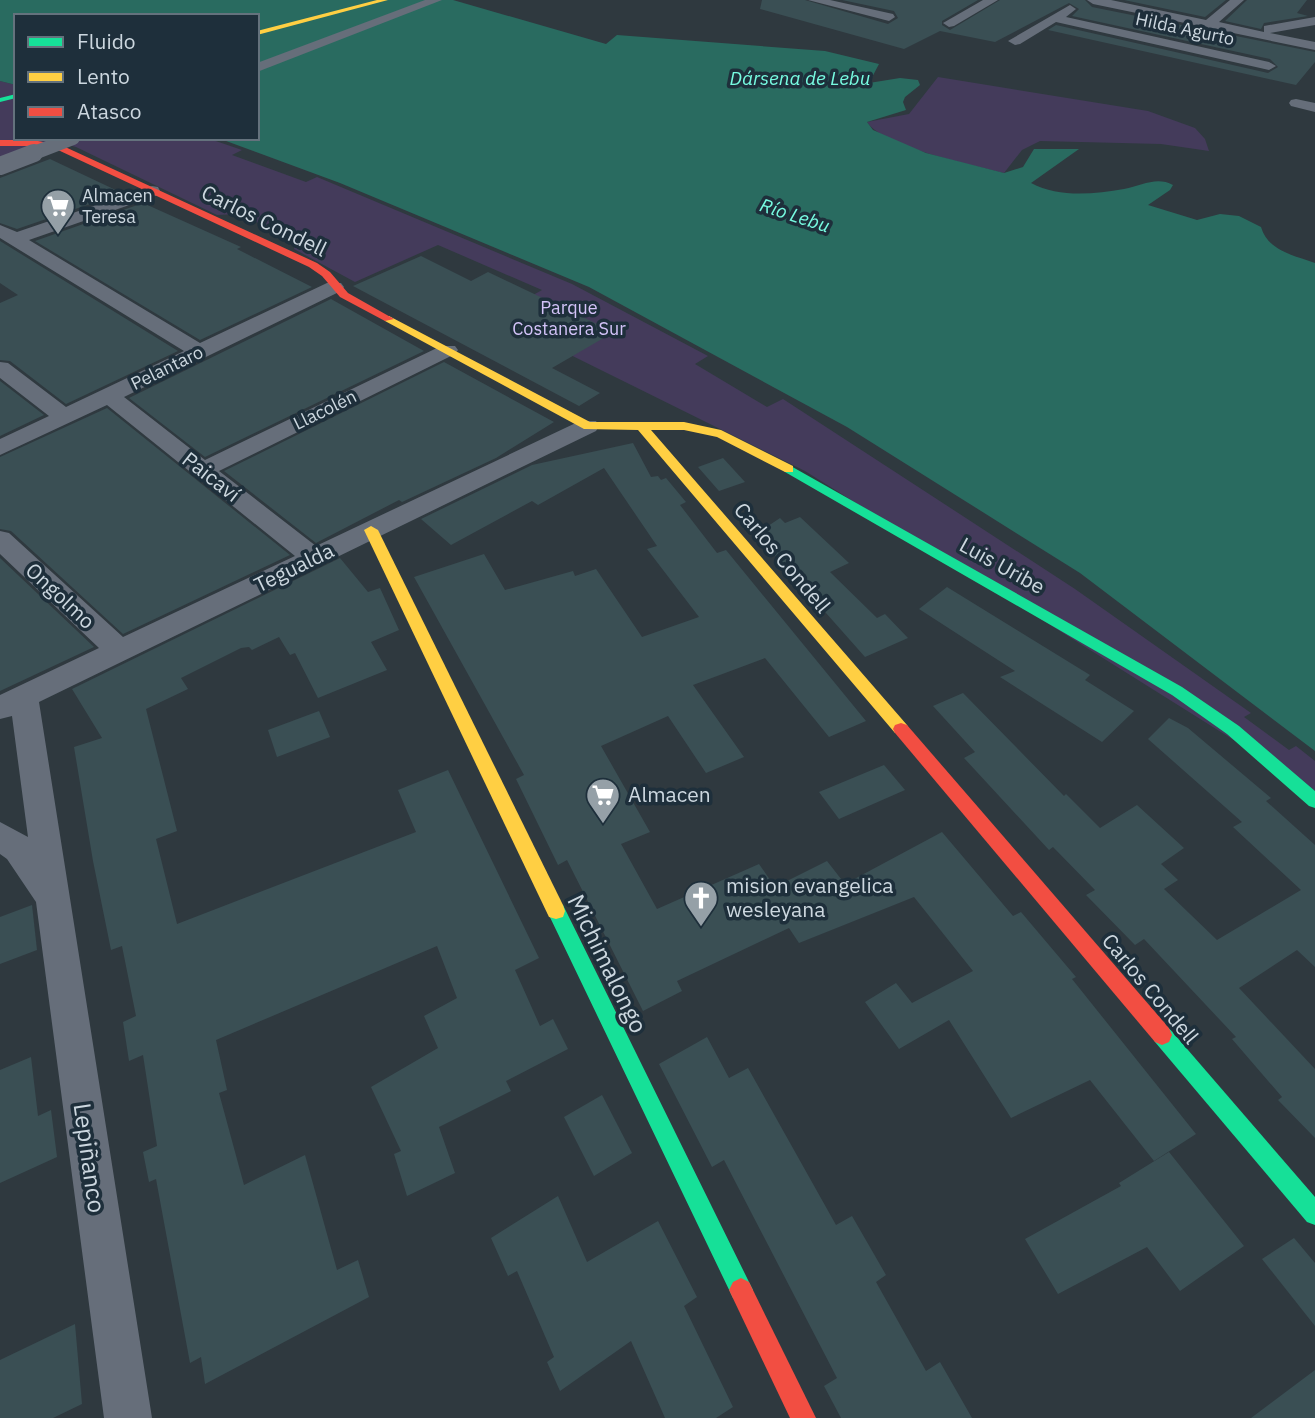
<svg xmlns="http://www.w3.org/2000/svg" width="1315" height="1418" viewBox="0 0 1315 1418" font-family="'IBM Plex Sans',sans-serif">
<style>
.green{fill:#443b5b}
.water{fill:#296b60}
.building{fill:#3a4f54}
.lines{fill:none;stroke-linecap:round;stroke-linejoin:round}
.street{fill:#666e7a;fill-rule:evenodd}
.fast{fill:#16e098;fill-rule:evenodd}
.slow{fill:#ffcf43;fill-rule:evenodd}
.jam{fill:#f24e42;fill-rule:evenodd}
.street-bridge-far1{stroke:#666e7a;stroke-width:14}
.street-bridge{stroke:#666e7a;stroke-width:18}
.labels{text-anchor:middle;stroke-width:7;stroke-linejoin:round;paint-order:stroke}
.far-street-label{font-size:18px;fill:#ccd7df;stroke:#1e2f3b}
.far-poi-label{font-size:18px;fill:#ccd7df;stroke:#1e2f3b;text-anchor:start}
.far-park-label{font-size:18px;fill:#d3c3f8;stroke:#1e2f3b}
.far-water-label{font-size:19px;font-style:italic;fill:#77fbe1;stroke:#1e2f3b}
.street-label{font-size:21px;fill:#ccd7df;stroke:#1e2f3b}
.poi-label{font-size:21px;fill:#ccd7df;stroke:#1e2f3b;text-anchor:start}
.near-street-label{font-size:24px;fill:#ccd7df;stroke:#1e2f3b}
</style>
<rect width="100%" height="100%" fill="#2f393f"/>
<g class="green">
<path d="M938 77 1148 111 1195 128 1205 139 1209 151 1161 144 1040 141 1022 150 1004 173C973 165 883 147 867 122L909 114Z"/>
<path d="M0 81 16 85V138H207L242 150 232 155 306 182 317 177 572 284 708 356 695 364 767 407 783 399 1075 589 1251 713 1244 717 1289 750 1296 746 1315 761V791L805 471 494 317 542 290 438 245 355 282 294 249 295 239 238 214 217 215 76 147 55 141 0 162Z"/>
</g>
<path class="water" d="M0 0H453L606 44 617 35 825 51 879 64 869 83 900 78 918 80 920 85 905 97 903 102 906 110 867 122 873 130 926 153 1004 173 1023 167 1034 149H1079L1031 183C1059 198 1094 194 1124 189 1142 186 1156 176 1173 185L1170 190 1148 205 1197 220 1220 214 1239 216 1261 227C1268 251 1293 255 1315 263V751L1080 573 847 427 589 287 340 183 218 138H257V16H16V85L0 81Z"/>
<g class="building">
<path d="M762 0H805L888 24 898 18 894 11 842 0H978L942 21V25L950 30 1000 0H1085L1092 7 1315 52V62L1296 85 1048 30 1056 25 1268 73 1278 67 1270 59 1072 16 1079 9 1069 3 995 42 940 31 904 49 760 9Z"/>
<path d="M1124 0H1226L1205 17Z"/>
<path d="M1247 0H1307L1297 13 1308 16 1264 23 1261 29 1225 21Z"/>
<path d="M50 159 122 193 17 229 0 223V178Z"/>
<path d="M143 203 241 247 237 249 312 287 200 340 35 241Z"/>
<path d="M0 241 178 351 66 404 10 361 0 360V303L18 295 0 283Z"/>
<path d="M421 256 471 281 488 272 614 332 552 368 600 393 579 406 353 286Z"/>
<path d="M331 299 424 351 205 457 129 398Z"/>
<path d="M444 362 554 422 496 458 402 502 399 500 316 543 224 471Z"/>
<path d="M0 381 44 415 0 436Z"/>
<path d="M107 408 290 555 123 634 11 531 0 529V457Z"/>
<path d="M633 443 651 477 658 476 661 480 666 478 686 502 680 505 717 553 726 550 866 721 829 737 765 658 693 685 744 757 706 773 668 716 601 746 650 832 621 844 657 909 759 864 775 887 827 861 845 884 942 832 1013 916 1021 912 1076 977 1072 979 1196 1134 1154 1161 1090 1080 1011 1118 949 1020 899 1049 865 1002 896 983 912 1003 973 971 914 897 799 943 789 928 677 981 682 991 643 1011 567 860 558 865 516 779 524 775 414 577 484 554 505 590 573 571 575 576 596 569 642 637 699 617 647 549 657 546 604 468 538 505 532 501 451 545 421 519 532 465Z"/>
<path d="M723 458 745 482 719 491 698 467Z"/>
<path d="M800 517 849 563 830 572 877 618 885 614 908 638 865 657 756 534 780 518 785 523Z"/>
<path d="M0 558 94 647 0 691Z"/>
<path d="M340 558 368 592 380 588 399 630 371 642 387 670 318 698 295 653 290 655 279 637 252 650 249 647 241 648 181 678 188 689 146 709 177 831 156 839 177 924 416 832 398 790 448 770 539 958 515 970 540 1026 553 1019 568 1049 506 1081 511 1091 439 1127 455 1173 407 1196 394 1154 401 1151 371 1087 438 1048 424 1016 457 998 437 946 216 1040 227 1090 219 1093 244 1185 305 1155 337 1270 358 1260 369 1297 205 1384 201 1357 190 1363 156 1179 149 1182 143 1152 157 1146 143 1055 129 1061 123 1022 136 1016 122 946 111 950 93 861 74 747 102 738 72 689Z"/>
<path d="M947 587 1090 675 1085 680 1134 711 1102 742 1000 677 1015 671 919 609Z"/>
<path d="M963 693 1064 796 1066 794 1100 828 1137 805 1184 848 1161 864 1178 880 1164 889 1217 940 1301 890 1233 827 1242 822 1148 739 1169 718 1188 728 1271 798 1266 801 1315 845V967L1297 950 1239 988 1315 1069V1138L1278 1100 1282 1097 1232 1039 1236 1037 1144 939 1135 945 1086 895 1095 890 1053 847 1049 850 964 758 975 752 933 706Z"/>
<path d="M319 711 330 737 277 757 268 730Z"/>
<path d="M884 765 905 790 839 819 819 792Z"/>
<path d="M32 905 37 950 0 964V917Z"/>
<path d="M707 1037 729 1078 748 1068 836 1225 852 1216 886 1275 876 1282 926 1371 940 1362 972 1418H841L824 1386 837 1378 724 1160 712 1167 659 1064Z"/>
<path d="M31 1057 38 1116 51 1110 57 1157 0 1183V1070Z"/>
<path d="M602 1095 632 1153 594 1176 564 1117Z"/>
<path d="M1169 1152 1244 1246 1180 1291 1147 1247 1058 1294 1025 1239 1121 1186 1119 1183Z"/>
<path d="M558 1196 587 1262 658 1221 697 1297 684 1306 733 1407 716 1418H665L631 1341 560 1391 547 1362 554 1357 517 1271 508 1276 491 1238Z"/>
<path d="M1294 1238 1315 1263V1326L1262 1259Z"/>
<path d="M75 1324 82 1404 53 1418H0V1360Z"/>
<path d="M1315 1370V1418H1251Z"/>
</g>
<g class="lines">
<g class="street">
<path d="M425 0H442L257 72V63Z"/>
<path d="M808 0H830L893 14 895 17 889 21Z"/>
<path d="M983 0H998L954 26 949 27 943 23Z"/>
<path d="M1087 0H1111L1206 20 1230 0H1244L1219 22 1264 32V26L1315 17V25L1270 33 1315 42V50L1093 4Z"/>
<path d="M1070 5 1076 9 1066 17 1269 62 1276 66 1269 70 1056 22 1020 44 1015 45 1008 41Z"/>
<path d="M1296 99 1315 103V112L1291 106 1289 103 1291 100Z"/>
<path d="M152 186 158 187 160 191 158 195 29 240 200 343 327 283H341L344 287 341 291 124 397 205 460 441 346H455L458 350 455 354 219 471 316 546 580 421H596L599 426 596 431 39 702 152 1418H104L36 902 7 859 0 854V822L28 837 12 716 0 719V695L99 648 0 554V531L9 533 123 637 295 556 107 405 0 455V439L49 416 0 378V362L8 363 66 407 184 351 0 238V225L17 232Z"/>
</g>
<g class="fast">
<path d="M16 94V98L0 102V98Z"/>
<path d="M789 465 1182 687 1239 726 1315 791V808L1309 806 1227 734 1172 695 785 472 783 469Z"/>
<path d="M556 903 563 905 749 1282 753 1290 749 1298 741 1302 733 1298 547 911 549 905Z"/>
<path d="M1162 1025 1169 1028 1315 1197V1225L1307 1222 1155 1042 1152 1035 1155 1028Z"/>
</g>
<g class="slow">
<path d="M377 0H388L257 35V31Z"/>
<path d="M389 316 590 422H684L721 430 793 466V472H785L717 437 684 430H651L907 725 909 729 907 733H895L638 430 584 429 385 321 384 319Z"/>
<path d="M371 526 378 530 563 905 565 911 563 917 556 919 549 917 364 530Z"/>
</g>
<g class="jam">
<path d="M0 140H33L63 146 317 263 330 272 348 293 394 319 385 321 340 297 322 276 309 267 58 150 33 146H0Z"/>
<path d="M901 723 907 725 1169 1028 1172 1035 1169 1042 1162 1045 1155 1042 895 733 893 729 895 725Z"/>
<path d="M741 1278 749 1282 816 1418H790L729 1290 733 1282Z"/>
</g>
<path class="street-bridge-far1" d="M29 155 73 138"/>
<path class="street-bridge" d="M0 166 34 153"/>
</g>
<defs>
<g id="supermarket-pin" transform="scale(1.75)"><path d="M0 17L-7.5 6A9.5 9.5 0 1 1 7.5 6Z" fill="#95a0a7" stroke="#1e2f3b"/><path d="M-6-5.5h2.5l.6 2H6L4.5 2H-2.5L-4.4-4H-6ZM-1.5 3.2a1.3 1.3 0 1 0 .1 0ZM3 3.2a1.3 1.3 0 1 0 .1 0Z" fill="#fff"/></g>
<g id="church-pin" transform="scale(1.75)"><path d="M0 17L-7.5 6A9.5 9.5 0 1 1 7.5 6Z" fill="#95a0a7" stroke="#1e2f3b"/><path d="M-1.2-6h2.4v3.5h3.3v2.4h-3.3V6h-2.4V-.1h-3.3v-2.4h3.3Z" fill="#fff"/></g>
</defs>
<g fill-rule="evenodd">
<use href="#supermarket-pin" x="58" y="206"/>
<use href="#supermarket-pin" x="603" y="795"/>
<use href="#church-pin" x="701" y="898"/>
</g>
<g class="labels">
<g class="far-street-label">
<text transform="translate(1185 29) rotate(12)" y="6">Hilda Agurto</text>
<text transform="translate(167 368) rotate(-26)" y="6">Pelantaro</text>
<text transform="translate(325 410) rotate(-26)" y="6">Llacolén</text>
</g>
<g class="far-poi-label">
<text x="82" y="202">Almacen<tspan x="82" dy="21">Teresa</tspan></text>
</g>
<g class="far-park-label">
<text x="569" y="314">Parque<tspan x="569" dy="21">Costanera Sur</tspan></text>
</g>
<g class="far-water-label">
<text x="800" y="85">Dársena de Lebu</text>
<text transform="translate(795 215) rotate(18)" y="7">Río Lebu</text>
</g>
<g class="street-label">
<text transform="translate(264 221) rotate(26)" y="7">Carlos Condell</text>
<text transform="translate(211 477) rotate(38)" y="7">Paicaví</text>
<text transform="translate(782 558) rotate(50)" y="7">Carlos Condell</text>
<text transform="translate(1002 566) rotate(29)" y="7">Luis Uribe</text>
<text transform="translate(294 568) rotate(-26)" y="7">Tegualda</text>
<text transform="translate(60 596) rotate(43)" y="7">Ongolmo</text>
<text transform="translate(1150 989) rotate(50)" y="7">Carlos Condell</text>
</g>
<g class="poi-label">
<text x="628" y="802">Almacen</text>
<text x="726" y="893">mision evangelica<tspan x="726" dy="24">wesleyana</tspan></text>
</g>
<g class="near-street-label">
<text transform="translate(607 964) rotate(64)" y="8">Michimalongo</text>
<text transform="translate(89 1158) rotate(82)" y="8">Lepiñanco</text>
</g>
</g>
<rect x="14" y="14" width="245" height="126" fill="#1e2f3b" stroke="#64727d" stroke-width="2"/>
<rect x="28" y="37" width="35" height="10" fill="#16e098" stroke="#64727d" stroke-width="2"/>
<text x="77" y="49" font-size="21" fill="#ccd7df">Fluido</text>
<rect x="28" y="72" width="35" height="10" fill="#ffcf43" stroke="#64727d" stroke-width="2"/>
<text x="77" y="84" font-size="21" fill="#ccd7df">Lento</text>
<rect x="28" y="107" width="35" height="10" fill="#f24e42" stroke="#64727d" stroke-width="2"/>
<text x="77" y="119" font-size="21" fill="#ccd7df">Atasco</text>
</svg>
